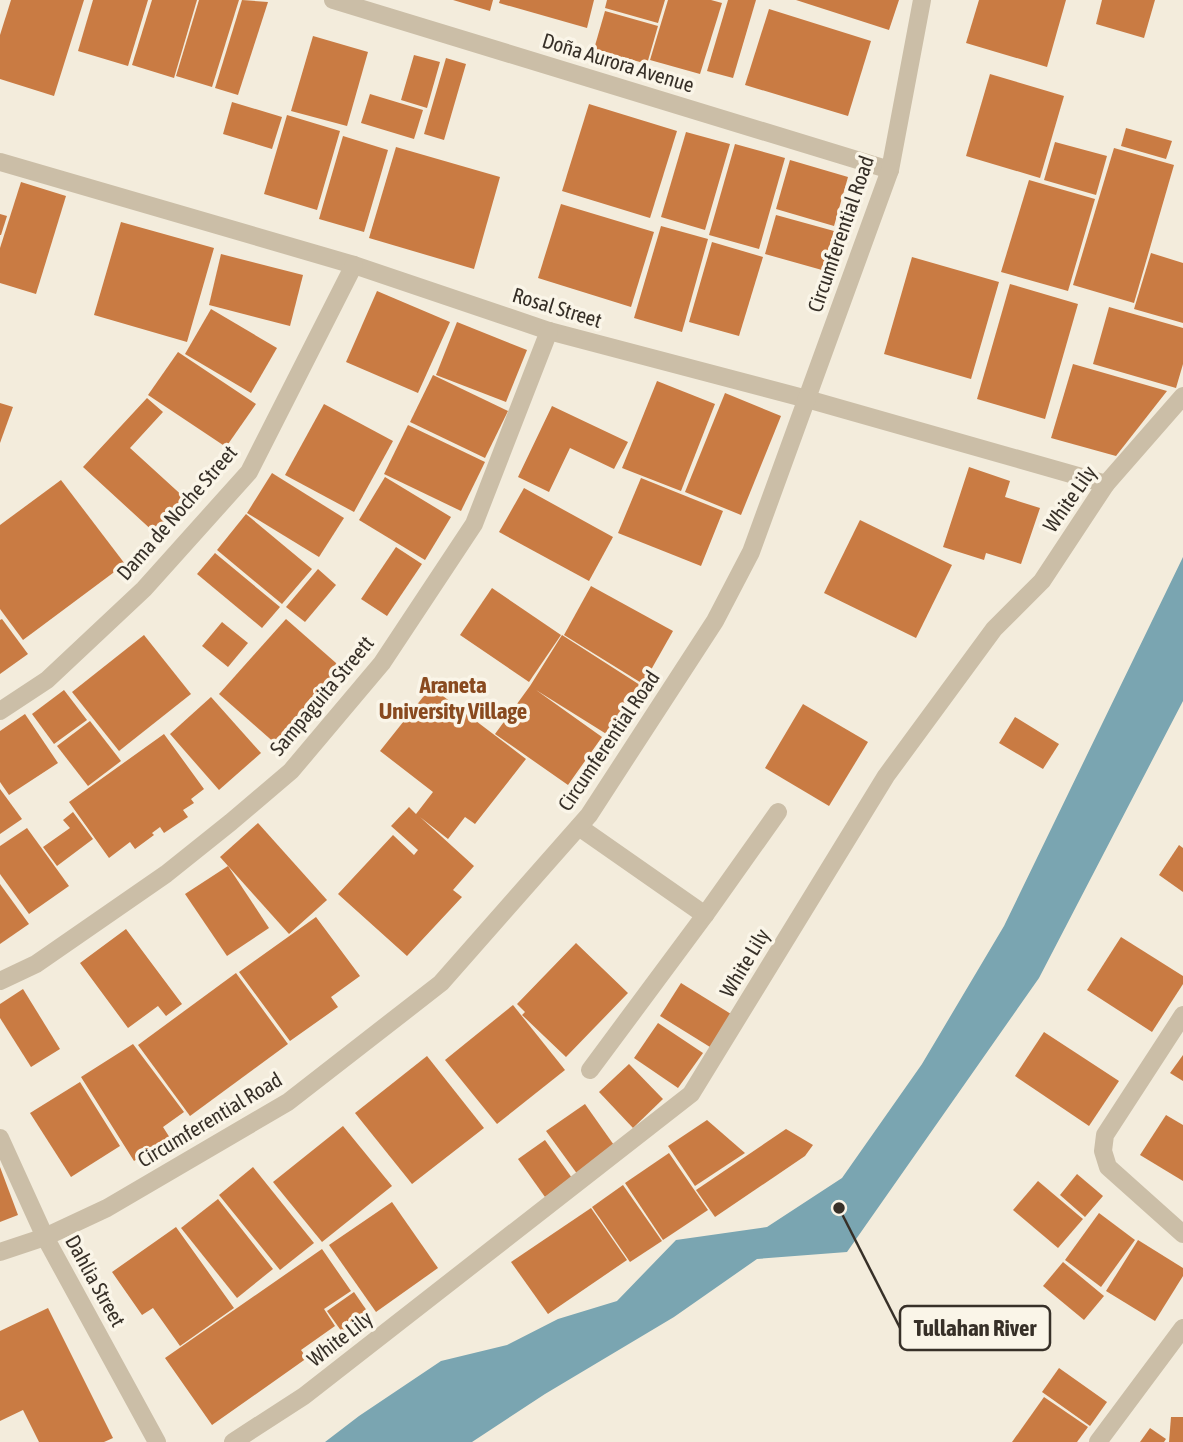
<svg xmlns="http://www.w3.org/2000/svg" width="1183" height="1442" viewBox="0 0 1183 1442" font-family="'Asap Condensed',sans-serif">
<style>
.water{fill:#7aa5b1}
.building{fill:#c97b43}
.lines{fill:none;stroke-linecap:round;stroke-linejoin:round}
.street{stroke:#cbbea7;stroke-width:18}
.labels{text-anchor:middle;stroke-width:7;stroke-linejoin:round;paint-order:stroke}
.street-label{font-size:21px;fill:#373028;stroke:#faf5e8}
.neighbourhood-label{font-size:23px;font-weight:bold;fill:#894a1f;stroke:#faf5e8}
.leader{fill:none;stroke:#373028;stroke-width:2.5}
.callout-dot{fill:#373028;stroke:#faf5e8;stroke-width:2.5}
.callout{fill:#faf5e8;stroke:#373028;stroke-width:2.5}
.callout-label{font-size:23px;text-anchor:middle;font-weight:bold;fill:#373028}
</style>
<rect width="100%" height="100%" fill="#f3ecdc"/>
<path class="water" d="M1183 557V701L1039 978 847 1252 757 1259 674 1317 545 1394 472 1442H325L359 1416 441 1361 507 1345 558 1319 617 1301 676 1240 767 1227 842 1178 922 1064 1004 926Z"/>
<g class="building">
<path d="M11 0H84L54 96 0 79V35Z"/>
<path d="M93 0H148L128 66 78 51Z"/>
<path d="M152 0H197L174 78 132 65Z"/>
<path d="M199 0H239L212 87 176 76Z"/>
<path d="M242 0 268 2 238 95 215 88Z"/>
<path d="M453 0H493L490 11Z"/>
<path d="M500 0H594L587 28 499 3Z"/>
<path d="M607 0H665L658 23 605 8Z"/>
<path d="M668 0H711L722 3 700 74 650 60Z"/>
<path d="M728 0H756L733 78 707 71Z"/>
<path d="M796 0H899L889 30Z"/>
<path d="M979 0H1066L1047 67 966 43Z"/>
<path d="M1102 0H1155L1144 38 1096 24Z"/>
<path d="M769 9 871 41 848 116 745 85Z"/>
<path d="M605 11 658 26 647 64 594 49Z"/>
<path d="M313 36 368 52 347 126 291 111Z"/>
<path d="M414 55 440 62 427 108 401 100Z"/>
<path d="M446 58 466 64 444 140 424 134Z"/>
<path d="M990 74 1064 96 1040 178 966 156Z"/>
<path d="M370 94 423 110 414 139 361 123Z"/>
<path d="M232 102 282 117 272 149 223 134Z"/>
<path d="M589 104 677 131 650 218 562 191Z"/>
<path d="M287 115 340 131 317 210 264 194Z"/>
<path d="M1126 128 1172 141 1166 159 1121 146Z"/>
<path d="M686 132 730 144 705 230 661 217Z"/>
<path d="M343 136 388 150 364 232 319 219Z"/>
<path d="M1055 142 1107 156 1096 195 1044 180Z"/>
<path d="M735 144 785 158 759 249 709 235Z"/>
<path d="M396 147 500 177 474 269 369 238Z"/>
<path d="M1114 148 1174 165 1134 303 1073 285Z"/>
<path d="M790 160 848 177 834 226 776 209Z"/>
<path d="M1029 180 1095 199 1068 291 1001 272Z"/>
<path d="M21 182 66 196 36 294 0 283V248Z"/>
<path d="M561 204 654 232 631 307 538 278Z"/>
<path d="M0 214 7 216 1 235H0Z"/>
<path d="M776 215 834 231 822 270 765 254Z"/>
<path d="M121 222 214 248 187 342 94 315Z"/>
<path d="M661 226 708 239 682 332 634 318Z"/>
<path d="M712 242 763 257 739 336 689 322Z"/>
<path d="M1151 253 1183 263V323L1134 309Z"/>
<path d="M221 254 303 275 290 326 209 305Z"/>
<path d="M912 257 999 282 971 379 884 354Z"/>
<path d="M1010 284 1078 304 1045 419 977 399Z"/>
<path d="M377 291 450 322 418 393 346 362Z"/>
<path d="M1109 307 1183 328V364L1176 388 1093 364Z"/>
<path d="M211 309 277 348 251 393 185 354Z"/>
<path d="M457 322 527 350 506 402 436 375Z"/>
<path d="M178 352 256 404 226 447 148 395Z"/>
<path d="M1073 364 1167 391 1116 456 1051 438Z"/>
<path d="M433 375 508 411 485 458 410 422Z"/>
<path d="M657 381 715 404 681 491 622 468Z"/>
<path d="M725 393 781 416 741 515 685 492Z"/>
<path d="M147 398 163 412 130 448 187 500 156 534 83 467Z"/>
<path d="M0 403 13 407 0 443Z"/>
<path d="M324 404 393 441 354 512 285 475Z"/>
<path d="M552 406 628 442 614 469 570 448 549 492 518 477Z"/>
<path d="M408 425 485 462 461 511 384 474Z"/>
<path d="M969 467 1010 481 1005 497 1040 508 1021 564 986 553 984 560 943 547Z"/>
<path d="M272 473 344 518 319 557 247 513Z"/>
<path d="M385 477 451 517 425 560 359 520Z"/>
<path d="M641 478 723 511 701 566 618 533Z"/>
<path d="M61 480 125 564 23 640 0 609V525Z"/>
<path d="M524 488 613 537 589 581 499 532Z"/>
<path d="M246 514 312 569 282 604 217 550Z"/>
<path d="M860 520 952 565 916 638 824 593Z"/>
<path d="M396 547 422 564 387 616 361 599Z"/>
<path d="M215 553 280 607 262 628 197 574Z"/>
<path d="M318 569 336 585 305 622 286 607Z"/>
<path d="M591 586 673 631 643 684 564 635Z"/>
<path d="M492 588 561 635 529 682 460 635Z"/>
<path d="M2 619 28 654 0 674V620Z"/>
<path d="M286 619 344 670 277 745 219 694Z"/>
<path d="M222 622 248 643 228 667 202 646Z"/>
<path d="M144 635 191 694 119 751 72 692Z"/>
<path d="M562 635 640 685 608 735 536 690 602 737 568 785 495 734 530 686Z"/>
<path d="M431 687 526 759 475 824 465 817 448 839 420 817 474 866 453 890 462 897 407 956 338 894 393 835 414 855 418 850 391 826 409 807 416 814 433 792 380 751Z"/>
<path d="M64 690 87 720 54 744 32 714Z"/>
<path d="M211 697 261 753 219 790 170 734Z"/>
<path d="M803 704 868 742 829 806 765 768Z"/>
<path d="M25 714 58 763 9 795 0 782V731Z"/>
<path d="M1015 717 1059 744 1043 769 999 743Z"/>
<path d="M90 721 121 761 88 786 57 746Z"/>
<path d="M164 734 204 789 191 799 194 803 183 810 188 817 164 833 160 827 152 833 154 835 135 849 130 842 109 858 69 802Z"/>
<path d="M0 789 22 819 0 834Z"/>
<path d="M73 812 93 839 57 866 43 847 70 828 63 820Z"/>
<path d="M258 823 327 900 289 934 220 857Z"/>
<path d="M27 828 69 886 29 914 0 874V846Z"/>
<path d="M1179 845 1183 848V892L1159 875Z"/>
<path d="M228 866 269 928 227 956 185 894Z"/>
<path d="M0 884 29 924 0 944Z"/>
<path d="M316 917 360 976 331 997 338 1007 290 1041 239 972Z"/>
<path d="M126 929 182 1004 166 1016 158 1006 128 1028 80 963Z"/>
<path d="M1121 937 1183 976V984L1152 1032 1087 990Z"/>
<path d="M576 943 628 993 566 1057 522 1015 525 1012 517 1004Z"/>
<path d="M236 973 288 1044 190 1116 138 1045Z"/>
<path d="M681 983 731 1014 710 1047 660 1016Z"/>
<path d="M23 989 60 1049 31 1067 0 1018V1004Z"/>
<path d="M513 1005 565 1070 497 1124 445 1060Z"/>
<path d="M658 1023 703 1053 678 1088 634 1058Z"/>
<path d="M1044 1032 1119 1081 1089 1126 1015 1076Z"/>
<path d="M133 1044 184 1112 163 1127 170 1138 134 1161 81 1077Z"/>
<path d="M1183 1055V1081L1170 1073Z"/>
<path d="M427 1056 484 1128 412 1184 355 1113Z"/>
<path d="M629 1064 663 1099 633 1128 599 1092Z"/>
<path d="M80 1082 120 1146 71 1177 30 1113Z"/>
<path d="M585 1104 616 1148 578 1175 546 1131Z"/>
<path d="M1166 1115 1183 1125V1181L1140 1155Z"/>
<path d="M707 1120 745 1153 695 1186 668 1146Z"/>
<path d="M343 1126 392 1186 322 1242 273 1182Z"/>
<path d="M786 1129 813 1145 805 1156 715 1217 696 1190Z"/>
<path d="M545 1140 572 1178 545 1197 518 1159Z"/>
<path d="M669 1153 708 1210 663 1240 625 1183Z"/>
<path d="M0 1167 18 1215 0 1222Z"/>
<path d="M253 1167 314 1243 280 1270 219 1195Z"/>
<path d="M1077 1174 1103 1196 1085 1217 1060 1195Z"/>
<path d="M1038 1181 1083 1219 1058 1248 1013 1210Z"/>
<path d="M623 1185 662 1241 630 1262 592 1207Z"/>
<path d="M218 1199 273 1269 237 1298 181 1228Z"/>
<path d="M392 1202 438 1268 376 1312 329 1245Z"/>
<path d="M591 1208 627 1260 548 1314 511 1262Z"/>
<path d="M1099 1213 1135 1240 1101 1287 1065 1260Z"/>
<path d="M176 1227 234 1308 180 1346 153 1308 142 1315 112 1272Z"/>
<path d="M1138 1240 1183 1268V1276L1155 1321 1106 1291Z"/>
<path d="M322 1249 351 1291 324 1309 335 1326 301 1350 307 1358 212 1425 165 1358Z"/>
<path d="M1063 1262 1104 1296 1084 1320 1043 1286Z"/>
<path d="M354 1292 374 1321 347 1339 327 1311Z"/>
<path d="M48 1308 113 1438 104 1442H39L23 1410 0 1421V1331Z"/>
<path d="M1059 1368 1107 1402 1090 1426 1042 1392Z"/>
<path d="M1044 1397 1088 1427 1077 1442H1012Z"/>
<path d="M1171 1417H1183V1442H1169Z"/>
<path d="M1150 1428 1166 1439 1164 1442H1140Z"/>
</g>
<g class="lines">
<g class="street">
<path d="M333 0 890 170"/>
<path d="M0 162 354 265 549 331 807 399 1106 484"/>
<path d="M0 711 47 680 144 589 249 472 354 265"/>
<path d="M579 827 705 915 590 1070"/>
<path d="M705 915 778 812"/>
<path d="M0 981 36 964 166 874 231 822 291 771 382 663 474 524 549 331"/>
<path d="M1183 1015 1105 1135 1103 1151 1108 1167 1183 1234"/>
<path d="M0 1138 45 1237 157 1442"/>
<path d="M0 1252 45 1237 107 1208 288 1102 441 983 589 815 715 621 751 552 890 170 922 0"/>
<path d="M233 1442 304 1396 691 1094 886 776 994 629 1042 581 1106 484 1183 396"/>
<path d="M1098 1442 1183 1328"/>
</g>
</g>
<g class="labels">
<g class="street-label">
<text transform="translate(618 63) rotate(17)" y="7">Doña Aurora Avenue</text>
<text transform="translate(841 234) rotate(-71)" y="7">Circumferential Road</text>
<text transform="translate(557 308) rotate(17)" y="7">Rosal Street</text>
<text transform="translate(1070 499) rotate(-55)" y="7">White Lily</text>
<text transform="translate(177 513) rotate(-49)" y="7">Dama de Noche Street</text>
<text transform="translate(322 696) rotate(-50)" y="7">Sampaguita Streett</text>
<text transform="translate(609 741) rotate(-56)" y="7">Circumferential Road</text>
<text transform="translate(745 963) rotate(-59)" y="7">White Lily</text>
<text transform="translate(210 1120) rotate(-31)" y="7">Circumferential Road</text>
<text transform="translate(95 1281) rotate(61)" y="7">Dahlia Street</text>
<text transform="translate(340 1339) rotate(-38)" y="7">White Lily</text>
</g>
<g class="neighbourhood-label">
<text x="453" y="693">Araneta<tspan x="453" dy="26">University Village</tspan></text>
</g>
</g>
<path class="leader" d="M839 1208L900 1328"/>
<circle class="callout-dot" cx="839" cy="1208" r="7"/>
<rect class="callout" x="900" y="1306" width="150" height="44" rx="7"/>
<g class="callout-label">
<text x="975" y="1336">Tullahan River</text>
</g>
</svg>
